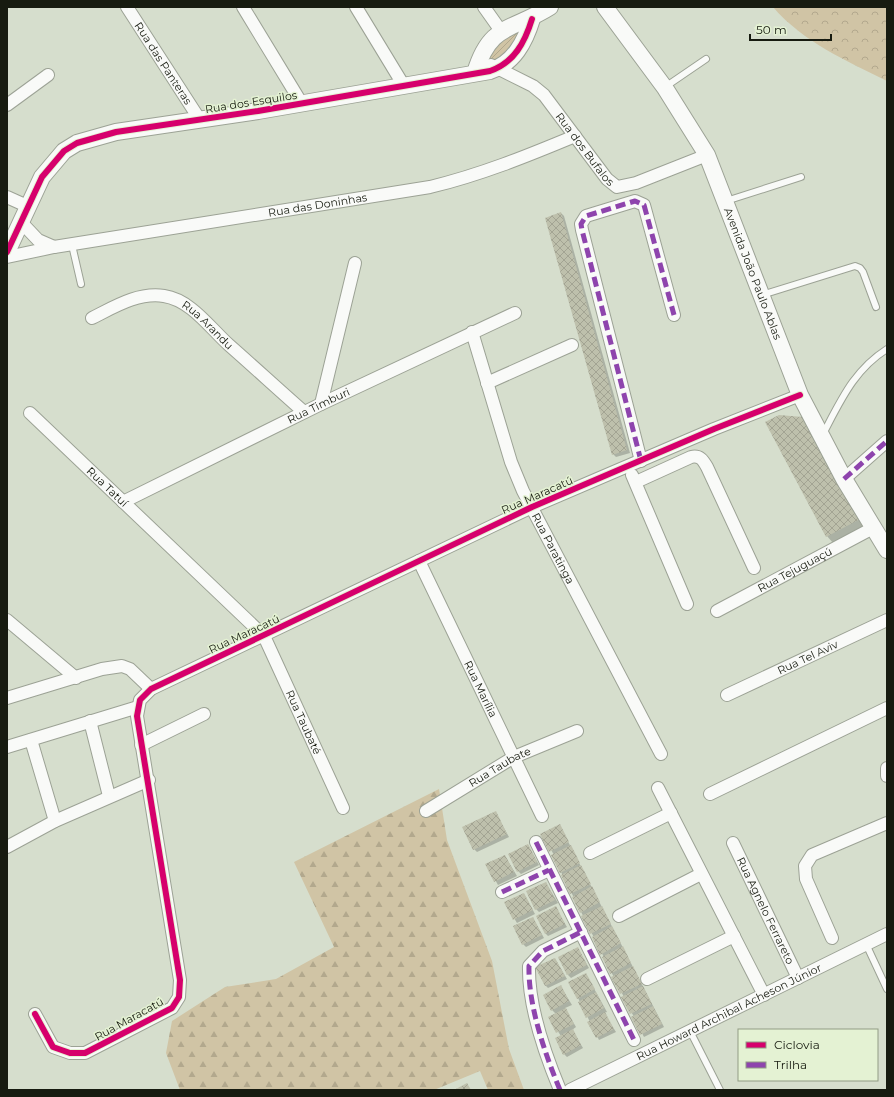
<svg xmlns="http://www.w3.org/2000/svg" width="894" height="1097" viewBox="0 0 894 1097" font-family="Montserrat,sans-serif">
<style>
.forest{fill:url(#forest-firs)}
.park{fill:url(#park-crowns)}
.garden{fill:url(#garden-furrows)}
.shadow{fill:#0003}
.building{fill:url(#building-cross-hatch)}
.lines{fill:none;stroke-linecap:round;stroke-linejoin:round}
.lane-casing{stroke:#9ca295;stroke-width:8}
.street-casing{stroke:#9ca295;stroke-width:14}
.secondary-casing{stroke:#9ca295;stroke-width:18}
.lane{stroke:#f9faf8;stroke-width:6}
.street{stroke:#f9faf8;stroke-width:12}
.secondary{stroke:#f9faf8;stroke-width:16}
.quiet{stroke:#8e44ad;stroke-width:5;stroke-dasharray:10 5;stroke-linecap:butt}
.cycleway-casing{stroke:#e4f2d3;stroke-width:8}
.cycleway{stroke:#d6006c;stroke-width:6}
.labels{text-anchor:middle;stroke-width:3;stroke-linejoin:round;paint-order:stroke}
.street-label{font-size:11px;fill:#171b10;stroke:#e4f2d3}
</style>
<defs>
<pattern id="forest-firs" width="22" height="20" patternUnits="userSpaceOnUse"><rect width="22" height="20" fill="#d0c4a5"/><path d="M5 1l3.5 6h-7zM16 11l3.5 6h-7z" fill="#b2a88d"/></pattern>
<pattern id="park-crowns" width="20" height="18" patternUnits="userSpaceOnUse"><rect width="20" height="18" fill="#d0c4a5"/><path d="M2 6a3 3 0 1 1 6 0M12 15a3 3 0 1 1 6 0" fill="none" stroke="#b2a88d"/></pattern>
<pattern id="garden-furrows" width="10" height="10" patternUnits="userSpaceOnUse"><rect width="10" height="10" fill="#d0c4a5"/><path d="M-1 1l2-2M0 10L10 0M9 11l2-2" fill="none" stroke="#b2a88d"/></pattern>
<pattern id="building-cross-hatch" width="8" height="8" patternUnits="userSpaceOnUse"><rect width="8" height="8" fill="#bec0ac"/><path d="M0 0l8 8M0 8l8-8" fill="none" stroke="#a3a493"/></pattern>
</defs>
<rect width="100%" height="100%" fill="#d6decd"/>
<path class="forest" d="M439 789 447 840 492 961 509 1049 524 1090H488L480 1071 434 1090H180L166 1053 172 1021 225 987 276 979 334 947 294 862Z"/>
<path class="park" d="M773 7H887V81C847 61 803 42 773 7Z"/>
<path class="garden" d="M515 30 520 34 511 50 494 61 490 59 489 49Z"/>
<g class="shadow">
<path d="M561 213 564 216 630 453 616 457 613 454Z"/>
<path d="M767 423 869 524 833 543 827 536Z"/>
<path d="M495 812 509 837 477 852 474 849Z"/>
<path d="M560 826 664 1027 644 1037 561 872 554 855 542 834Z"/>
<path d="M528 845 539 865 521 874 518 871Z"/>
<path d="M505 856 517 876 498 885 487 865Z"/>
<path d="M546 883 558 903 539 912 536 909Z"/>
<path d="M524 894 535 914 517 923 505 903Z"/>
<path d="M555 907 567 927 548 936 545 933Z"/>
<path d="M533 918 544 938 526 947 523 944Z"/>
<path d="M578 949 589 968 571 978 568 975Z"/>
<path d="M555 959 567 979 548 988 545 985Z"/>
<path d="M586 974 607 1012 604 1013 616 1032 599 1040 578 998Z"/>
<path d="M561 987 572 1005 565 1008 576 1027 572 1030 583 1048 567 1057 564 1054 561 1036 549 1018 556 1014 552 1010Z"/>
</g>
<g class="building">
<path d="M561 212 627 450 612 455 545 218Z"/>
<path d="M779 415 803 417 864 517 826 537 765 422Z"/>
<path d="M496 811 507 834 473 850 462 827Z"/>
<path d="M560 824 569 842 549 852 540 834Z"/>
<path d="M528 844 537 862 517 872 508 854Z"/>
<path d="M571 845 580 863 560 873 551 855Z"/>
<path d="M505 855 514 872 494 882 485 864Z"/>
<path d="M581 865 591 884 570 894 561 875Z"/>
<path d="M546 882 555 900 535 910 526 891Z"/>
<path d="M592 886 600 902 580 913 572 897Z"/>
<path d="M524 893 533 910 513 920 504 902Z"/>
<path d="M556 906 565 924 545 934 536 916Z"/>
<path d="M602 906 611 924 590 934 581 916Z"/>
<path d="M533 917 542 935 522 945 513 926Z"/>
<path d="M612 926 621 943 600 955 592 937Z"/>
<path d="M623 946 631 963 610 974 602 957Z"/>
<path d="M578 947 587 965 567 975 558 957Z"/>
<path d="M555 958 565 976 545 986 535 967Z"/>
<path d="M633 966 642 984 620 994 611 977Z"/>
<path d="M586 973 595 989 577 999 568 982Z"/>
<path d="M561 985 569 1001 551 1011 543 995Z"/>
<path d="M643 986 652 1004 630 1014 621 997Z"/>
<path d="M596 992 604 1008 586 1018 578 1002Z"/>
<path d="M653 1006 662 1024 640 1035 631 1017Z"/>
<path d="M566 1008 574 1024 556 1033 548 1017Z"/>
<path d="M605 1012 614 1029 596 1038 587 1022Z"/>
<path d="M573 1029 581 1045 563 1055 555 1038Z"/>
<path d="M467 1083 471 1090H454Z"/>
</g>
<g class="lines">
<g class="lane-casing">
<g id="lane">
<path d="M665 87 706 59"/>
<path d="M726 201 801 177"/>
<path d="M72 245 81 284"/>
<path d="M762 295 855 266 860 268 863 272 876 307"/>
<path d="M823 434C841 400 854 370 887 349"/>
<path d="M866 944 887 989"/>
<path d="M690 1031 720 1090"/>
</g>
</g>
<g class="street-casing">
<g id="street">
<path id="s1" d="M127 7 200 120"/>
<path d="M243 7 302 104"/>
<path d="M356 7 404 86"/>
<path d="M484 7 501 31"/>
<path id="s2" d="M491 65 533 86 544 95 607 179 617 187 636 183 707 155"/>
<path d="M7 105 48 75"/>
<path d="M7 197 27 206"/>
<path d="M20 221 38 240 54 247"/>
<path id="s3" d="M7 257 54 247 430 187C480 175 527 156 575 136"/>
<path id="s4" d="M92 318C114 307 138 292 164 296 191 300 210 328 229 345 254 367 279 390 304 412"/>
<path id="s5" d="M472 332 511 462 523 491 661 754"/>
<path d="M487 383 572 345"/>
<path d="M321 404 355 263"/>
<path id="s6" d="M30 413 264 636 343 808"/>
<path d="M641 461 582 230 581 224 586 216 635 201 644 205 674 315"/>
<path d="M632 475 687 604"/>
<path d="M844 479 887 441"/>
<path d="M636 482 691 457C700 455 703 460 707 467L754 568"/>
<path id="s7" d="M123 502 321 404 515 313"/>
<path id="s8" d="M419 561 542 816"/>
<path id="s9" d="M717 611 873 528"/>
<path d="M7 620 76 678"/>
<path id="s10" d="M727 695 887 620"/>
<path d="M7 698 102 669 122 666 130 669 151 689"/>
<path d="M90 721 109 796"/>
<path d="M31 740 55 821"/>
<path d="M141 745 204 714"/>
<path d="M7 747 138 707"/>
<path d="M887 768V776"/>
<path d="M658 788 764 995"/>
<path d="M710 794 887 708"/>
<path id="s11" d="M426 811 514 757 577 731"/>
<path d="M536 842 634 1040"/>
<path id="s12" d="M733 843 798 978"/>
<path d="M7 847 55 821 149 780"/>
<path d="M590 853 671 813"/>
<path d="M502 892 549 870"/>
<path d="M619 916 701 874"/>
<path d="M832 938 806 879 805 866 812 855 887 823"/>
<path d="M647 979 734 936"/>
<path d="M35 1014 53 1047 70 1053H85L172 1008 179 997 180 980 137 716 140 700 151 689 532 507 714 429 800 395"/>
<path d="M560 1090C545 1054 528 1005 529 966L543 951 581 932"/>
<path id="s13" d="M570 1090 887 934"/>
</g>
</g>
<g class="secondary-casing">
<g id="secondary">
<path id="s14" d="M605 7 665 88 707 155 800 395 844 479 887 550"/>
<path d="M475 73C490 23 512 31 550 7"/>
<path d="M7 252 42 177 64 151 77 143 116 132 258 111 490 71C514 63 525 42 532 19"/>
</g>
</g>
<use href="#lane" class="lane"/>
<use href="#street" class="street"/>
<use href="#secondary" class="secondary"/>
<g class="quiet">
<path d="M641 461 582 230 581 224 586 216 635 201 644 205 674 315"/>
<path d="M844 479 887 441"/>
<path d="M536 842 634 1040"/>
<path d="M502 892 549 870"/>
<path d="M560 1090C545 1054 528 1005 529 966L543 951 581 932"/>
</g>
<g class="cycleway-casing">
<g id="cycleway">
<path d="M7 252 42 177 64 151 77 143 116 132 258 111 490 71C514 63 525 42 532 19"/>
<path d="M35 1014 53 1047 70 1053H85L172 1008 179 997 180 980 137 716 140 700 151 689 532 507 714 429 800 395"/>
</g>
</g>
<use href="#cycleway" class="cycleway"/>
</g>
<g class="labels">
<g class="street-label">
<text dy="4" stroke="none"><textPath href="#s1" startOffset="67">Rua das Panteras</textPath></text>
<text transform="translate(251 102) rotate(-9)" y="4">Rua dos Esquilos</text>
<text dy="4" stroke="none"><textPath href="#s2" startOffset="129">Rua dos Bufalos</textPath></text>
<text dy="4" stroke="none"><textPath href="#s3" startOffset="315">Rua das Doninhas</textPath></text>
<text dy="4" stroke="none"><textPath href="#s14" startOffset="307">Avenida João Paulo Ablas</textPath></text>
<text dy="4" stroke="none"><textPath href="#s4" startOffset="130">Rua Arandu</textPath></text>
<text dy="4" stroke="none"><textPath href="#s7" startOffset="218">Rua Timburi</textPath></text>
<text dy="4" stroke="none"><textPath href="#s6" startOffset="107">Rua Tatuí</textPath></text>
<text transform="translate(537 495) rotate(-24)" y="4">Rua Maracatú</text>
<text dy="4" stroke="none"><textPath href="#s5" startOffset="232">Rua Paratinga</textPath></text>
<text dy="4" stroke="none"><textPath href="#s9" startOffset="88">Rua Tejuguaçú</textPath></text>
<text transform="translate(244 634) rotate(-25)" y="4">Rua Maracatú</text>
<text dy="4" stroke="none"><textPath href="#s10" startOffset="89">Rua Tel Aviv</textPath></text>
<text dy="4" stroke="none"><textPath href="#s8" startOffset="142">Rua Marília</textPath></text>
<text dy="4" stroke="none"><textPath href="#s6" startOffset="418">Rua Taubaté</textPath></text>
<text dy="4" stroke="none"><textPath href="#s11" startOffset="86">Rua Taubate</textPath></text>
<text dy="4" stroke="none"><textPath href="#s12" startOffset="75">Rua Agnelo Ferrareto</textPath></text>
<text dy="4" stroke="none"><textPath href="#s13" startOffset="177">Rua Howard Archibal Acheson Júnior</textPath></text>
<text transform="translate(129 1019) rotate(-29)" y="4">Rua Maracatú</text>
</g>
</g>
<rect width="894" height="1097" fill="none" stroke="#171b10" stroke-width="16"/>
<rect x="738" y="1029" width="140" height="52" fill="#e4f2d3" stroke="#929c85"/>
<rect x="746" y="1042" width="20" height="6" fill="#d6006c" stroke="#929c85"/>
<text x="774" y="1049" font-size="12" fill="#171b10">Ciclovia</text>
<rect x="746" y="1062" width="20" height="6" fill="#8e44ad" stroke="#929c85"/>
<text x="774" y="1069" font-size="12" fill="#171b10">Trilha</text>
<path d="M750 34v6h81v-6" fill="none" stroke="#171b10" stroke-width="2"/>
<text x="756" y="34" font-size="12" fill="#171b10" stroke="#e4f2d3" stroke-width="3" paint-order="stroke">50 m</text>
</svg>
